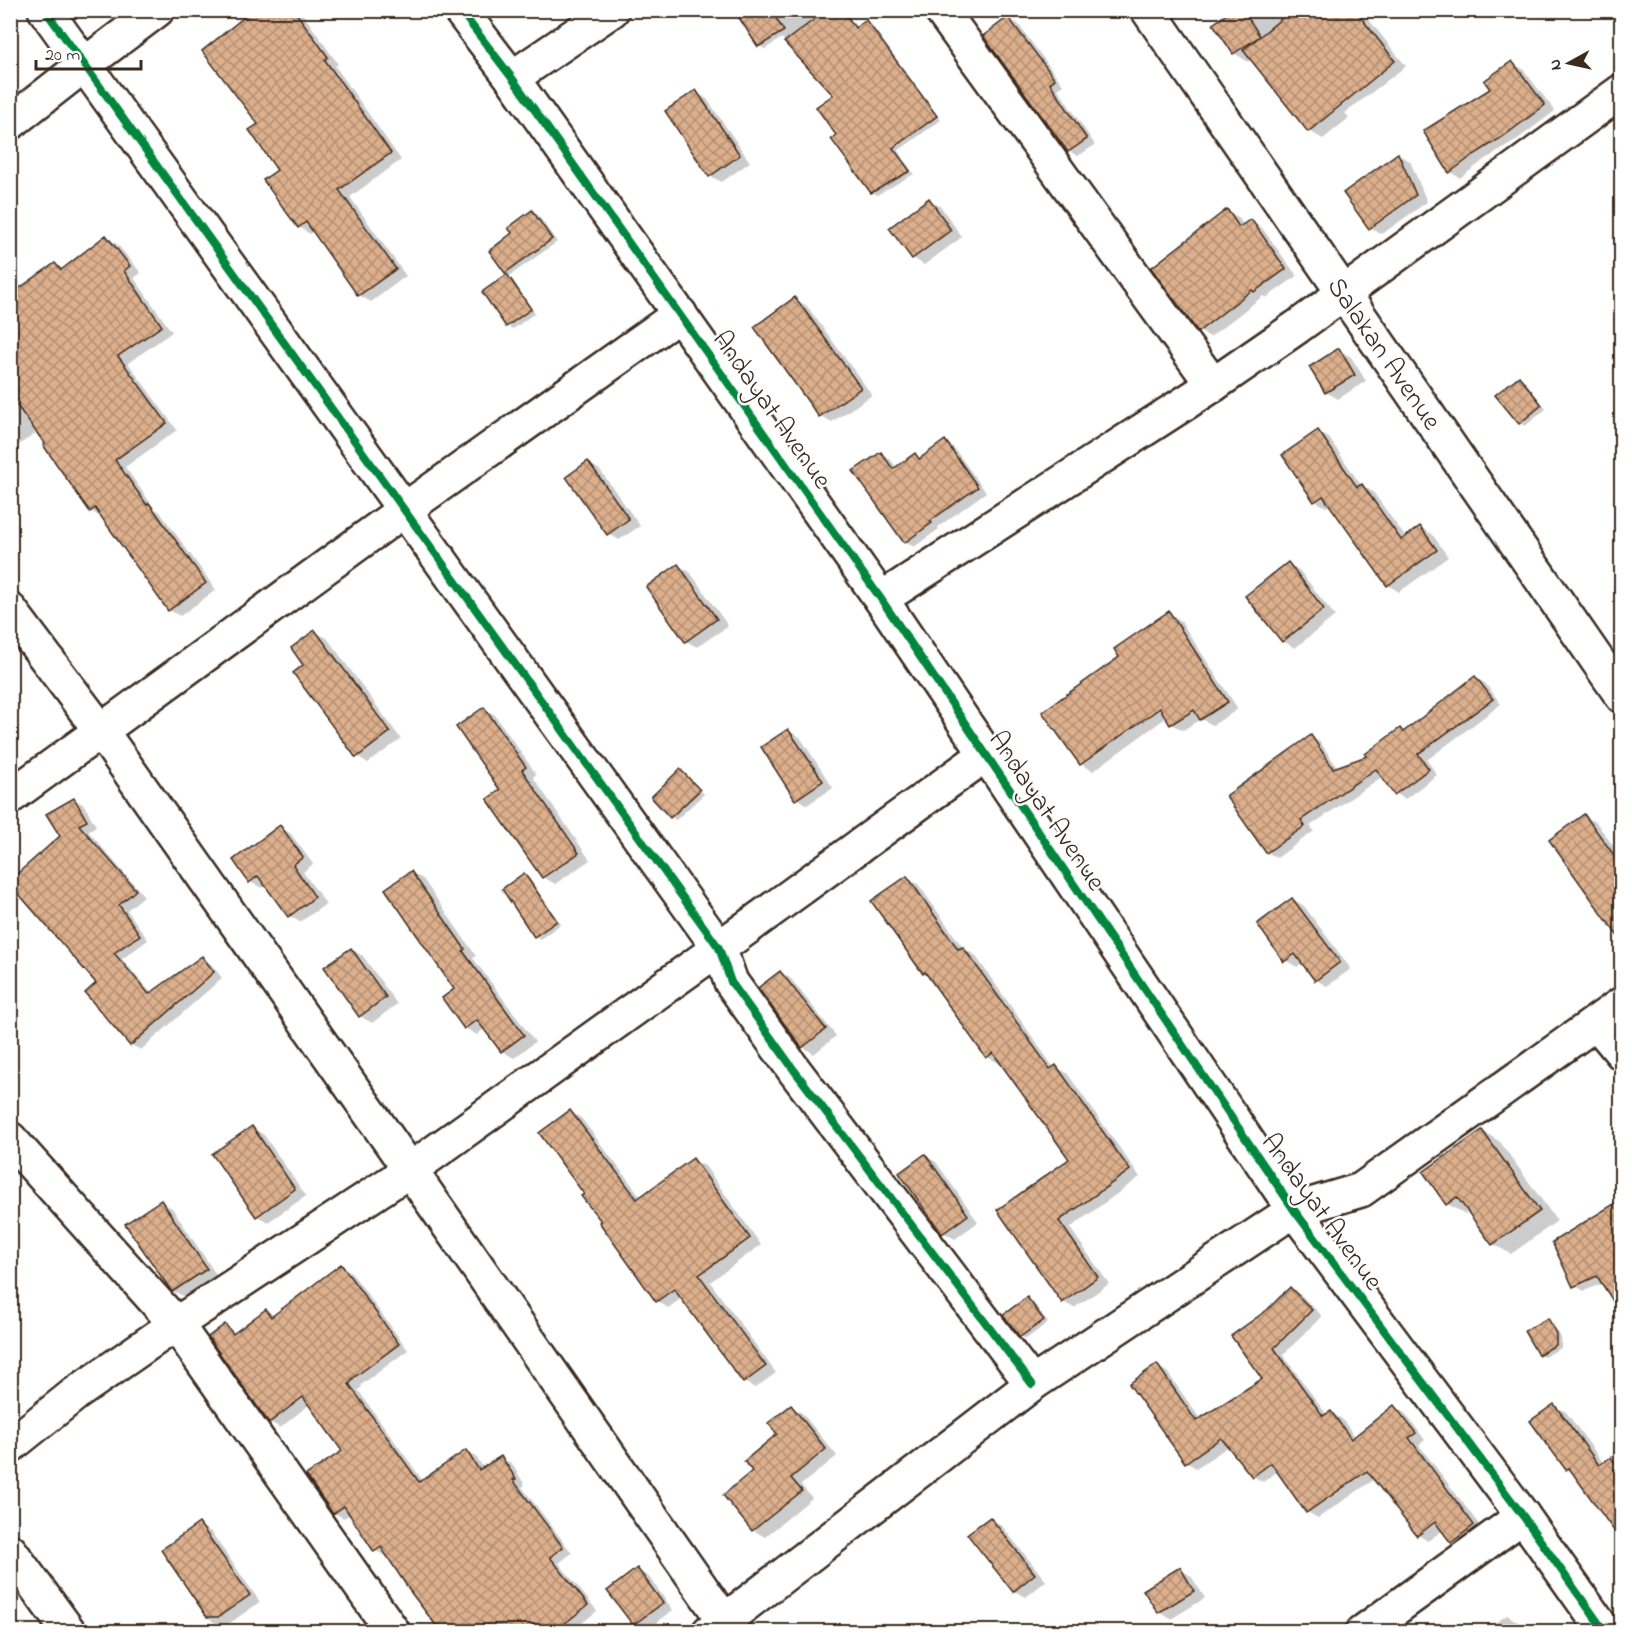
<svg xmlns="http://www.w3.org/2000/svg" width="1632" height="1642" viewBox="0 0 1632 1642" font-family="'Indie Flower',sans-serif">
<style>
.shadow{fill:#0003}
.building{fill:url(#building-cross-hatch);stroke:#3b2a1e;stroke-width:1.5}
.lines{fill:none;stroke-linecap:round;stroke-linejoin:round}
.minor-casing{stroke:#3b2a1e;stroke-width:38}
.minor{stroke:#fff;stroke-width:33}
.cycleway-casing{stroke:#fff;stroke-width:11}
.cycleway{stroke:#00873e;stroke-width:8}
.labels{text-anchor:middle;stroke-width:5;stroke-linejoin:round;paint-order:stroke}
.street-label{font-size:27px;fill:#3b2a1e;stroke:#fff}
</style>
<defs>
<pattern id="building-cross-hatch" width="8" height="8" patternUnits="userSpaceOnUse" patternTransform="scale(1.5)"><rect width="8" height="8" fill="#dcaf8d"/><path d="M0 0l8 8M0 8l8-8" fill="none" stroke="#b48f73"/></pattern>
</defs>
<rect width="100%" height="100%" fill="#fff"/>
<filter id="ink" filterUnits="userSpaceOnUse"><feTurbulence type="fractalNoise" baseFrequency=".0167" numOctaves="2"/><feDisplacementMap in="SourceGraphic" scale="12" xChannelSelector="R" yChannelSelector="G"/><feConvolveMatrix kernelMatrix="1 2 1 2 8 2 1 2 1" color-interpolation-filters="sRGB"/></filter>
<g filter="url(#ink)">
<g class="shadow">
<path d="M240 10H300L338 64 335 66 401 160 350 197 406 276 371 302 359 295 314 231 310 234 299 227 279 171 260 124 245 18Z"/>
<path d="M749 10H845L857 28 866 21 871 24 941 120 898 151 914 174 877 195 872 192 838 135 835 95 782 38 765 49 759 46Z"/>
<path d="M994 10H1024L1012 20 1018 24 1063 85 1058 89 1095 145 1078 156 1069 151 1006 20 998 15Z"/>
<path d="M1218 10H1361L1406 66 1345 113 1349 118 1323 139 1309 131 1252 59 1248 62 1234 53 1224 18Z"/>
<path d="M1512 62 1523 69 1555 111 1515 141 1483 161 1460 178 1450 172 1492 90Z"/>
<path d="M696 92 707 99 750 162 722 182 710 176Z"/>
<path d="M1399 155 1410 161 1427 202 1382 234 1370 228Z"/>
<path d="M929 200 941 207 962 237 924 265 913 258Z"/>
<path d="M1227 211 1238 217 1244 226 1251 221 1262 228 1297 276 1266 298 1263 296 1210 337 1199 331Z"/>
<path d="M532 212 538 215 557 242 508 277 512 279 535 313 513 329 507 326 484 292 509 274 506 272 514 233Z"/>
<path d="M106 237 117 244 141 273 134 278 172 332 128 363 177 430 125 467 154 508 160 512 216 590 180 616 169 610 102 518 91 511 36 433 10 451V303L55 265 64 270Z"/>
<path d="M795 299 807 306 872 395 832 422 820 416Z"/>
<path d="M1339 350 1351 357 1366 381 1338 399 1326 392Z"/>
<path d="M1519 377 1524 380 1546 409 1525 426 1520 423 1497 395Z"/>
<path d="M1318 432 1329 438 1361 485 1373 492 1406 538 1421 528 1432 534 1448 557 1399 592 1388 585 1331 504 1326 507 1315 501Z"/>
<path d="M945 442 953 447 986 492 938 527 939 529 914 547 905 542 881 454 890 459 897 468 915 455 922 459Z"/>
<path d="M588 463 600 470 640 526 619 540 608 533Z"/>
<path d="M1288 564 1299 570 1335 616 1295 648 1283 641 1247 596Z"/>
<path d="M678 565 690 572 728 626 697 647 686 641Z"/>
<path d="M1169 613 1180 620 1238 709 1213 725 1201 719 1183 730 1171 724 1167 717 1093 771 1081 764 1044 712 1121 657Z"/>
<path d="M315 632 327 638 401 739 368 763 357 756 305 665Z"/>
<path d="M1475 678 1485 683 1501 704 1427 760 1437 775 1405 799 1395 793 1383 776 1310 826 1314 831 1277 858 1267 852 1228 796 1311 737 1320 742 1338 768 1369 757 1400 730 1405 733Z"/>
<path d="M484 709 495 715 536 774 533 777 590 860 555 884 543 877 502 790Z"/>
<path d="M789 731 800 737 833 788 807 805 796 798Z"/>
<path d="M680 771 686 774 704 794 676 820 671 817Z"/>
<path d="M74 799 84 805 96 826 88 831 144 896 127 910 148 940 122 959 152 994 202 958 211 964 222 978 141 1050 131 1045 98 983 62 837Z"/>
<path d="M1584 816 1596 822 1622 858V928Z"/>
<path d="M280 827 291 834 313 864 303 872 326 904 300 922 289 916 267 885 262 888 250 882Z"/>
<path d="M411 873 423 879 476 956 473 958 535 1042 514 1058 502 1051 485 1028 477 1035 465 1028 456 989Z"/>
<path d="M524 875 529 878 561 924 540 939 535 936Z"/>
<path d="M907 878 918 884 964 949 975 955 1054 1068 1056 1067 1067 1073 1140 1177 1070 1228 1109 1284 1074 1308 1063 1302 999 1211 1071 1160 1001 1062 999 1063 987 1057 930 976 924 973Z"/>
<path d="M1293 899 1304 906 1351 969 1327 986 1316 980 1303 962 1297 967 1285 960Z"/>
<path d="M351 949 363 956 397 1004 372 1023 360 1016Z"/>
<path d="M780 972 791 979 836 1036 814 1054 803 1047Z"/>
<path d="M570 1112 581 1118 641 1197 693 1160 705 1166 761 1245 710 1282 776 1373 755 1388 744 1382 682 1298 668 1308 657 1301 603 1221 586 1194Z"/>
<path d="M253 1128 264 1135 306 1196 268 1222 257 1216Z"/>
<path d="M1483 1131 1500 1142 1557 1221 1511 1254 1493 1244 1469 1211 1465 1214 1447 1204Z"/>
<path d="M925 1156 936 1162 978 1222 955 1239 943 1232Z"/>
<path d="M1622 1200 1604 1283 1584 1291 1574 1285Z"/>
<path d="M161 1202 172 1208 217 1276 185 1297 173 1291Z"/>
<path d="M341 1266 351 1272 408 1350 361 1385 362 1387 358 1390 423 1481 467 1452 477 1458 484 1469 501 1458 512 1464 525 1485 522 1487 572 1553 559 1563 597 1611 571 1632H429L437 1625 388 1555 386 1556 376 1551 350 1514 344 1518 334 1513 344 1452 310 1404 280 1428 270 1422 225 1326 236 1333 266 1311 275 1316Z"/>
<path d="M1290 1289 1301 1295 1322 1316 1283 1355 1327 1415 1331 1413 1342 1419 1355 1437 1394 1407 1405 1413 1425 1440 1419 1445 1484 1531 1463 1547 1452 1541 1443 1530 1428 1541 1418 1535 1375 1479 1318 1518 1307 1512 1278 1471 1263 1482 1253 1476 1229 1446 1196 1468 1186 1462 1157 1366 1167 1372 1201 1420 1264 1380 1268 1311Z"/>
<path d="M1028 1299 1033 1302 1048 1323 1026 1339 1021 1336Z"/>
<path d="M1548 1320 1553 1323 1561 1338V1348L1544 1357 1539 1354Z"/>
<path d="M791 1406 802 1413 837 1456 801 1485 812 1498 765 1537 753 1530 754 1471 779 1434Z"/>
<path d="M1554 1406 1566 1412 1604 1464 1611 1459 1622 1465V1538L1575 1474 1567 1469 1532 1422Z"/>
<path d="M990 1518 1001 1525 1046 1581 1026 1597 1014 1591Z"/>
<path d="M199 1525 211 1532 260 1602 224 1627 212 1621 163 1551Z"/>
<path d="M1180 1569 1191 1576 1205 1598 1171 1619 1159 1612 1146 1590Z"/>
<path d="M637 1570 648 1576 673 1610 646 1631 634 1624 609 1591Z"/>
<path d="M1507 1615 1518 1622 1524 1632H1482Z"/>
<path d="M329 1624 339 1629V1632H273Z"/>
</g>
<g class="building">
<path d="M253 10H294L328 57 325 60 391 153 339 190 396 269 358 296 306 222 298 228 263 180 277 170 249 130 258 124 202 51Z"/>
<path d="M734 10H771L784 31 758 47Z"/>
<path d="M827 10H843L855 28 866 20 937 116 893 148 910 171 871 193 831 139 836 135 816 107 833 95 784 42Z"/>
<path d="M1233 10H1243L1260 36 1233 54 1213 24Z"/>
<path d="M1292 10H1355L1395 61 1308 132 1243 50Z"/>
<path d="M1008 17 1055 79 1050 83 1087 139 1068 152 983 36Z"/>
<path d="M1512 61 1545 105 1504 136 1472 156 1449 173 1423 131 1490 89 1484 81Z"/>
<path d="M696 90 740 155 709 177 665 111Z"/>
<path d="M1398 153 1416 195 1369 229 1343 193Z"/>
<path d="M929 198 951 230 912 259 889 228Z"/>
<path d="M1227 209 1239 227 1251 219 1286 269 1254 292 1252 290 1198 332 1151 268Z"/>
<path d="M532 210 552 239 505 273 489 251 512 233 508 228Z"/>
<path d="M106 235 130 266 124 271 162 326 118 356 167 423 115 460 147 505 149 503 206 583 168 611 95 508 90 512 43 445 45 444 10 396V295L55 263 61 270Z"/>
<path d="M507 274 531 309 506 327 482 292Z"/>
<path d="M795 297 861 388 819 417 754 327Z"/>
<path d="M1339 348 1355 375 1325 393 1309 367Z"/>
<path d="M1519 376 1542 405 1519 424 1495 395Z"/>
<path d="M1318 430 1357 487 1362 484 1401 540 1420 526 1437 550 1387 586 1323 496 1314 502 1282 455Z"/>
<path d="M945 440 978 487 930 521 932 523 904 543 853 471 881 452 893 469 915 453 919 459Z"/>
<path d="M588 461 629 519 607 535 566 477Z"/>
<path d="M1288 562 1324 609 1282 642 1245 596Z"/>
<path d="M678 564 717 619 685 642 646 587Z"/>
<path d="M1169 611 1228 702 1200 720 1194 710 1170 725 1160 708 1080 765 1042 712 1119 657 1114 649Z"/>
<path d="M315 630 390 732 356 758 293 673 303 665 291 648Z"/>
<path d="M1475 676 1493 699 1418 754 1429 769 1394 795 1376 769 1301 820 1305 826 1266 853 1226 796 1311 735 1333 768 1367 756 1365 754 1400 728 1403 732Z"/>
<path d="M484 707 526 767 522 770 579 853 542 878 487 799 500 790 456 727Z"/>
<path d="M788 729 823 781 795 800 761 747Z"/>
<path d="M680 769 700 790 670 818 651 797Z"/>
<path d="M74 798 87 821 79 825 136 890 119 905 140 935 114 953 149 994 202 956 214 972 130 1046 85 993 96 983 10 884V880L60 836 46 814Z"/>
<path d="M1584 814 1622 866V942L1549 840Z"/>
<path d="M280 825 303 857 293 865 315 897 288 917 258 876 249 883 233 860Z"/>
<path d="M411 871 465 949 463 951 524 1035 501 1052 477 1020 464 1029 442 998 454 989 385 889Z"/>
<path d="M524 873 557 921 534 937 502 889Z"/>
<path d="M907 876 958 949 963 947 1050 1069 1056 1065 1130 1170 1059 1221 1098 1277 1062 1303 997 1210 1069 1159 993 1053 986 1058 925 972 923 974 871 901Z"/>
<path d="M1292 898 1340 962 1315 981 1295 954 1284 962 1257 924Z"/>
<path d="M351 948 386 997 359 1017 324 967Z"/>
<path d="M780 971 826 1029 802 1048 758 988Z"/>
<path d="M570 1110 637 1199 693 1158 750 1238 699 1275 766 1366 743 1383 674 1289 656 1302 599 1222 601 1221 581 1196 584 1194 539 1133Z"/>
<path d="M252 1126 295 1189 256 1217 212 1154Z"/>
<path d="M1482 1130 1540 1211 1492 1245 1457 1197 1446 1205 1423 1172Z"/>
<path d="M925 1154 968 1215 942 1234 899 1173Z"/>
<path d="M1622 1199V1315L1597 1276 1573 1287 1552 1242Z"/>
<path d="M161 1200 207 1269 172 1292 125 1224Z"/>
<path d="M341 1264 399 1344 352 1379 353 1380 349 1384 419 1482 466 1450 479 1470 501 1456 516 1479 513 1480 563 1547 550 1557 588 1605 554 1632H441L412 1594 381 1547 374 1552 344 1506 333 1514 306 1475 342 1451 303 1397 269 1423 208 1337 225 1324 233 1334 266 1309 271 1317Z"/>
<path d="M1290 1287 1312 1310 1274 1348 1323 1416 1331 1411 1351 1439 1394 1405 1416 1433 1409 1438 1474 1525 1451 1543 1435 1522 1417 1536 1367 1471 1306 1513 1271 1463 1252 1477 1221 1438 1185 1463 1129 1384 1157 1364 1196 1421 1262 1379 1231 1336 1267 1310Z"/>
<path d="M1027 1297 1044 1320 1020 1337 1003 1315Z"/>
<path d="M1548 1318 1556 1334V1345L1538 1355 1524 1331Z"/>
<path d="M1554 1404 1599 1465 1611 1457 1622 1472V1542L1569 1468 1566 1470 1530 1421Z"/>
<path d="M791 1405 826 1449 791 1478 802 1491 752 1531 723 1495 752 1471 744 1461 777 1434 768 1423Z"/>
<path d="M990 1517 1035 1574 1013 1592 967 1534Z"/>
<path d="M199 1523 250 1595 218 1617H207L161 1550Z"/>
<path d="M1180 1567 1194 1591 1158 1613 1143 1590Z"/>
<path d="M637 1568 663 1603 633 1625 607 1591Z"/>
</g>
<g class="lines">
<g class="minor-casing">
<g id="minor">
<path d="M45 10 719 948 731 982 794 1070 1032 1384"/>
<path d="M460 10 512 78 881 599 1294 1210 1523 1516 1605 1632"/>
<path d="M941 10 1213 385"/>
<path id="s1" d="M1148 10 1622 696"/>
<path d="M512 78 612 10"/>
<path d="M10 123 84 65 157 10"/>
<path d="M881 599 1213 385 1297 327 1622 91"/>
<path d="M10 610 101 731 410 1170 732 1632"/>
<path d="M10 797 404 510 680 314"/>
<path d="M1597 1023 1622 1053"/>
<path d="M10 1139 176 1324 393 1632"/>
<path d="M10 1446 75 1394 176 1324 410 1170 719 948 985 755"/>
<path d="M10 1551 69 1632"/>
<path d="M709 1632 724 1621 1032 1384 1294 1210 1361 1190 1622 1004"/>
<path d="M1363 1632 1523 1516"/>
</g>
</g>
<use href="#minor" class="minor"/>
<g class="cycleway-casing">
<g id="cycleway">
<path d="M45 10 719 948 731 982 794 1070 1032 1384"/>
<path d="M460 10 512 78 881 599 1294 1210 1523 1516 1605 1632"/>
</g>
</g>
<use href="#cycleway" class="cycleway"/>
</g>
</g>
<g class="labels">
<g class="street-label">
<text dy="9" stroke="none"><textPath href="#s1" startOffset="417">Salakan Avenue</textPath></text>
<text transform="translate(773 409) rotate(55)" y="9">Andayat Avenue</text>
<text transform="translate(1048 810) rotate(56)" y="9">Andayat Avenue</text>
<text transform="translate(1323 1211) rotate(54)" y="9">Andayat Avenue</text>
</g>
</g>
<rect width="1632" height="1642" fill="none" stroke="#fff" stroke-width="36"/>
<rect x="18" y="18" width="1596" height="1606" fill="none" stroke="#3b2a1e" stroke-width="2" filter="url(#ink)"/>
<g transform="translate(1569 63) rotate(262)" stroke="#ffffff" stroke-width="4.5" paint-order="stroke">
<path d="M0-4.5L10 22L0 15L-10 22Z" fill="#3b2a1e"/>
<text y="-9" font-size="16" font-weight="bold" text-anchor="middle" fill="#3b2a1e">N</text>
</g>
<path d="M36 60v9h105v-9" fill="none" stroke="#3b2a1e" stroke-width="3"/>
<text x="45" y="60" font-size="18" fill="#3b2a1e" stroke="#ffffff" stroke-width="4.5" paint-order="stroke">20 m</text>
</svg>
